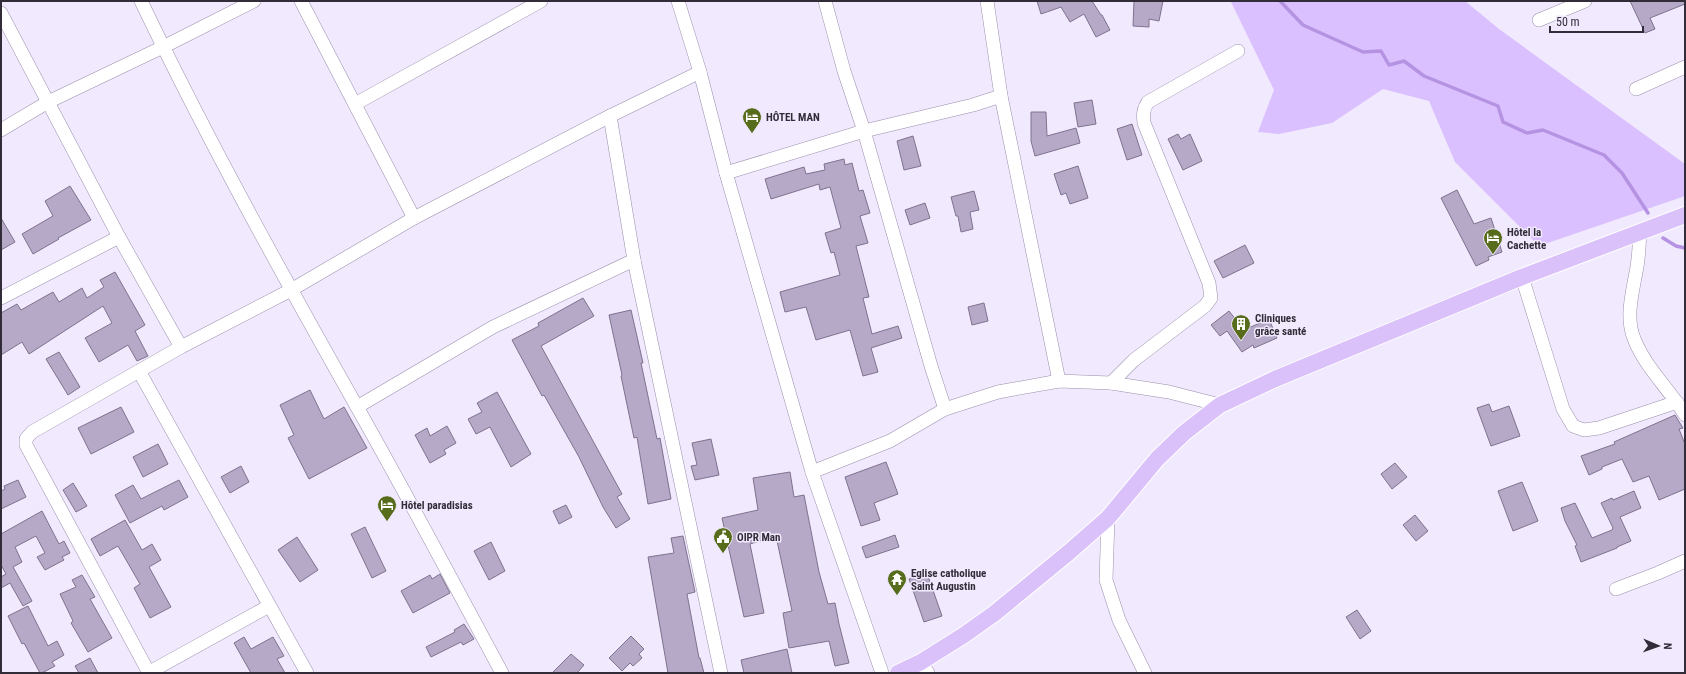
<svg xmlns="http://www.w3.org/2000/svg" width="1686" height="674" viewBox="0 0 1686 674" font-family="'Roboto Condensed',sans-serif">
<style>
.green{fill:#dac0ff}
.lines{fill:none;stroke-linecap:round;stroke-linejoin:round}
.stream{stroke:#b693e2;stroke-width:3.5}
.building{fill:#b6a9c8;stroke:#7e728f}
.minor-casing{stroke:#9b8fad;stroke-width:14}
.major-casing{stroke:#fff;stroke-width:18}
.minor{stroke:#fff;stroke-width:13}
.major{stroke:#dac1fa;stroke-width:16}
.labels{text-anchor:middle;stroke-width:3;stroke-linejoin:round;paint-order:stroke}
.poi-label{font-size:11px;font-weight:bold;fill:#322c39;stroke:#f1e9fd;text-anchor:start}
</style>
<rect width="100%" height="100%" fill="#f1e9fd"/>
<path class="green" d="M1225 1H1465L1499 29 1685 164V196L1539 246 1455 162 1429 101 1383 89 1332 123 1279 134 1258 132 1274 90 1231 2Z"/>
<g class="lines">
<g class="stream">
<path d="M1280 1 1303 25 1363 52 1381 51 1389 65 1404 61 1424 76 1498 106 1503 122 1527 133 1543 130 1604 155 1622 173 1648 213"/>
<path d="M1663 238 1676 246 1685 248"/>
</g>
</g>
<g class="building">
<path d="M1037 1H1092L1101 15H1102L1110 30 1096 37 1084 14 1070 22 1061 7 1041 14Z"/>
<path d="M1134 1H1163L1159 21 1149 19V27L1133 26Z"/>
<path d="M1630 1H1685V4L1650 18 1655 29 1645 33Z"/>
<path d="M1092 100 1096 124 1078 127 1074 103Z"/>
<path d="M1031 112H1046L1047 136 1076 128 1080 143 1035 156 1031 141Z"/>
<path d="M1132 124 1142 155 1127 160 1117 129Z"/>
<path d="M1178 134 1181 139 1190 134 1202 161 1183 170 1168 139Z"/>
<path d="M913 136 921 166 904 170 897 141Z"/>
<path d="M844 159 845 165 852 163 859 191 863 190 870 213 860 216 868 243 856 246 869 297 863 298 872 334 898 326 902 338 871 348 878 372 863 376 850 330 816 340 806 307 785 312 780 292 840 275 834 252 831 253 825 233 841 228 830 187 820 190 819 184 771 199 765 179 804 167 806 174 825 170 824 164Z"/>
<path d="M1078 166 1088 198 1070 204 1066 193 1061 195 1054 174Z"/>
<path d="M70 186 91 220 58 238 59 239 33 254 22 234 53 216 45 201Z"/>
<path d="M1457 190 1474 224 1491 218 1502 252 1488 257 1489 260 1476 266 1441 198Z"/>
<path d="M974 191 979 210 970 212 973 229 961 232 958 216H956L951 197Z"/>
<path d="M925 203 930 218 910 225 905 210Z"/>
<path d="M1 218 15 242 1 250Z"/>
<path d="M1245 245 1254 263 1223 278 1214 261Z"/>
<path d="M115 272 145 325 135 331 148 356 137 361 128 345 99 362 85 338 112 323 103 306 29 354 22 342 1 355V313L17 304 21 310 53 292 59 302 82 288 87 298 104 287 100 280Z"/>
<path d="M583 298 594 316 541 346 622 494 617 497 630 519 616 528 603 507 579 457 544 395 542 396 512 340 539 326 538 323Z"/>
<path d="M984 303 988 321 972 325 968 307Z"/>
<path d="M631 310 643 363H641L657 439 660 438 671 499 648 504 637 437 634 438 621 376 622 375 609 315Z"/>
<path d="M1229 311 1244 330 1269 319 1277 338 1254 348 1253 345 1242 352 1227 331 1220 336 1211 325Z"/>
<path d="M59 352 80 387 68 395 46 359Z"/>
<path d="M310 390 324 419 344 407 367 448 309 479 288 438 294 435 280 405Z"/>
<path d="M497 392 531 454 511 467 490 427 476 434 468 419 482 412 477 403Z"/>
<path d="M1489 404 1492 412 1509 406 1520 436 1491 446 1477 408Z"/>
<path d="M121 407 134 432 91 454 78 428Z"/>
<path d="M1675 415 1683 428 1679 429 1685 444V489L1659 500 1649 476 1633 482 1622 459 1602 467V469L1589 475 1581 456 1615 444 1614 442Z"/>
<path d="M447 426 456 443 444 450 446 454 430 463 415 435 427 428 430 436Z"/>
<path d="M711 439 719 475 695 480 691 466 697 465 692 443Z"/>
<path d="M158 444 168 464 143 477 133 457Z"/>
<path d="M886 462 898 494 874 503 880 520 861 526 845 477Z"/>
<path d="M1395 463 1407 477 1392 489 1381 474Z"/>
<path d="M241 466 249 482 230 493 221 477Z"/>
<path d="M790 472 794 497 804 495 819 572 828 604 835 603 839 624 849 663 835 666 829 641 789 648 783 613 792 611 776 536 750 544 764 613 744 617 722 518 758 510 753 478Z"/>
<path d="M18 480 26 497 1 509V491L5 489 4 486Z"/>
<path d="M179 480 188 497 164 510 162 506 130 523 115 495 133 485 141 499Z"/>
<path d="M1522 482 1538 521 1513 531 1498 491Z"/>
<path d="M73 483 87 506 76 512 63 490Z"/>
<path d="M1634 491 1641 508 1620 517 1631 541 1617 547V548L1581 562 1575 546 1577 545 1565 521 1561 508 1575 503 1592 538 1612 530 1613 528 1601 503 1612 498 1613 500Z"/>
<path d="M566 505 572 517 559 524 553 511Z"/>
<path d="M42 511 59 544 64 541 70 553 62 557 64 560 45 570 37 557 45 553 36 536 15 547 22 562 13 567 32 601 23 606 10 583 1 588V577L6 574 1 565V534Z"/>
<path d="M1415 515 1428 531 1416 541 1403 525Z"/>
<path d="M125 520 142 550 152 544 161 560 149 567 171 607 150 618 134 588 140 584 118 546 100 556 91 539Z"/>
<path d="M365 527 386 571 372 578 351 534Z"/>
<path d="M895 535 899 547 866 558 862 547Z"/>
<path d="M683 536 695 592 687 594 699 658H700L704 673H668L648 557 674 553 671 538Z"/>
<path d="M297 537 318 570 300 582 278 550Z"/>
<path d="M491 542 505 571 489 580 474 551Z"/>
<path d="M927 573 942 616 924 622 909 579Z"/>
<path d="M440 574 450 593 413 613 401 591 430 575 432 579Z"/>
<path d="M82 575 95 597 90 599 112 638 88 652 71 623 73 621 60 594 76 587 72 580Z"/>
<path d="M28 606 48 646 57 641 64 655 52 662 55 666 42 673H40L24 643 22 644 8 616Z"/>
<path d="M1357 610 1371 631 1360 639 1346 617Z"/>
<path d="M464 624 474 639 463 645 461 642 431 657 426 647 455 632 454 630Z"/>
<path d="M631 636 644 649 639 654 642 658 633 666 630 663 622 671 609 658Z"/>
<path d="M244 637 251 649 273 637 284 656 277 659 285 673H251L234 643Z"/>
<path d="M787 649 792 673H744L741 660Z"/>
<path d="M571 654 584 665 577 673H552Z"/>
<path d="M90 658 98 673H79L75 666Z"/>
</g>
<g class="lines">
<g class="minor-casing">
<g id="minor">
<path d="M141 1C207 139 282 274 357 407 407 495 454 584 502 673"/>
<path d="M301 1 414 218"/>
<path d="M678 1 700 72 726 173 812 472 882 673"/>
<path d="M825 1 844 71 864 131 931 366 945 409"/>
<path d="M987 1 1001 96 1059 381"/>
<path d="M1 13 119 237 181 347"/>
<path d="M1539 20 1585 1"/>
<path d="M1636 89 1685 67"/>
<path d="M355 104 541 1"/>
<path d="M610 116 634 260 721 673"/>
<path d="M1 130 48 102 163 47 254 1"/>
<path d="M726 173 864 131 973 105 1001 96"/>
<path d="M1640 232C1639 245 1639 259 1636 272 1632 295 1625 319 1635 341 1646 368 1670 390 1685 415"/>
<path d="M1522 277 1563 409 1573 426 1584 430 1599 428 1677 402"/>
<path d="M1 298 119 237"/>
<path d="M139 371 307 673"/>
<path d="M1111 383 1134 360 1205 306 1211 298 1209 283 1144 123C1143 115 1143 109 1148 102L1238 51"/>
<path d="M357 407 493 327 634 260"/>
<path d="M812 472 890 441 945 409 998 392 1059 381 1111 383 1169 392 1220 405"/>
<path d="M1108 518 1106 580 1119 620 1145 673"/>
<path d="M1616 589 1658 573 1685 561"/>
<path d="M921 662 928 673"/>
<path d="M148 673 269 606"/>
<path d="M149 673 26 445V439L32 432 181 347 291 290 414 218 610 116 700 72"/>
</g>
</g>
<g class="major-casing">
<path id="major" d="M898 673 921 662 964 635 995 613 1068 553 1108 518 1157 459 1184 433 1220 405 1275 379 1522 277 1685 215"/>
</g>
<use href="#minor" class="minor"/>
<use href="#major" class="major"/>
</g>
<defs>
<g id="hotel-pin" transform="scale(1)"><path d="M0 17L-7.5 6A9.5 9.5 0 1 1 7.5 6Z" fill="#576d1c" stroke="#f1e9fd"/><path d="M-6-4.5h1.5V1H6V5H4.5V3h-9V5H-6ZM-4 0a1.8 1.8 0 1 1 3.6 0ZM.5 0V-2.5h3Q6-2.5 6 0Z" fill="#fff"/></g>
<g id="building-pin" transform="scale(1)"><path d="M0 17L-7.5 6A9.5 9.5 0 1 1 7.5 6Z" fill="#576d1c" stroke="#f1e9fd"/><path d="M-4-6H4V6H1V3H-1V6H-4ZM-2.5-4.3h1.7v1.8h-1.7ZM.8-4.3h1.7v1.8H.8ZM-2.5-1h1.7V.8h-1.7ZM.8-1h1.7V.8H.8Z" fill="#fff"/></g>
<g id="civic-pin" transform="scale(1)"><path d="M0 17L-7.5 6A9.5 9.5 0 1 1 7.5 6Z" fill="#576d1c" stroke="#f1e9fd"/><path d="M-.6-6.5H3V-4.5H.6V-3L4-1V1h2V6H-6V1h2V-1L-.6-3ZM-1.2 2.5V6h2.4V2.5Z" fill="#fff"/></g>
<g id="temple-pin" transform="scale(1)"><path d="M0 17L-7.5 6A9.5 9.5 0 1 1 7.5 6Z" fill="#576d1c" stroke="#f1e9fd"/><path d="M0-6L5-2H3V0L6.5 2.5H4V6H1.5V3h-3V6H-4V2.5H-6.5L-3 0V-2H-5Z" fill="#fff"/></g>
</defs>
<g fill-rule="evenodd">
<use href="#hotel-pin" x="752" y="117"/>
<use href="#hotel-pin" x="1493" y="238"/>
<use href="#building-pin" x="1241" y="324"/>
<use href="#hotel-pin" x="387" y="505"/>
<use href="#civic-pin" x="723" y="537"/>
<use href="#temple-pin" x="897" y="579"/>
</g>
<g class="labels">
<g class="poi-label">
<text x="766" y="121">HÔTEL MAN</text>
<text x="1507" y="236">Hôtel la<tspan x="1507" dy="13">Cachette</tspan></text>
<text x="1255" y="322">Cliniques<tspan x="1255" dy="13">grâce santé</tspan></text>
<text x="401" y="509">Hôtel paradisias</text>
<text x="737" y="541">OIPR Man</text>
<text x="911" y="577">Eglise catholique<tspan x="911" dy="13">Saint Augustin</tspan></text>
</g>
</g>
<rect width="1686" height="674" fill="none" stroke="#322c39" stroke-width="4"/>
<g transform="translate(1658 646) rotate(92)" stroke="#f1e9fd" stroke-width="3" paint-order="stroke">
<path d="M0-3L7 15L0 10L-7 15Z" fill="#322c39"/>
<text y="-6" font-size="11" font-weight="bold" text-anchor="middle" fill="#322c39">N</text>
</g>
<path d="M1550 26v6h93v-6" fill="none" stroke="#322c39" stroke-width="2"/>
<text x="1556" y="26" font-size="12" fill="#322c39" stroke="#f1e9fd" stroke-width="3" paint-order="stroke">50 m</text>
</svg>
